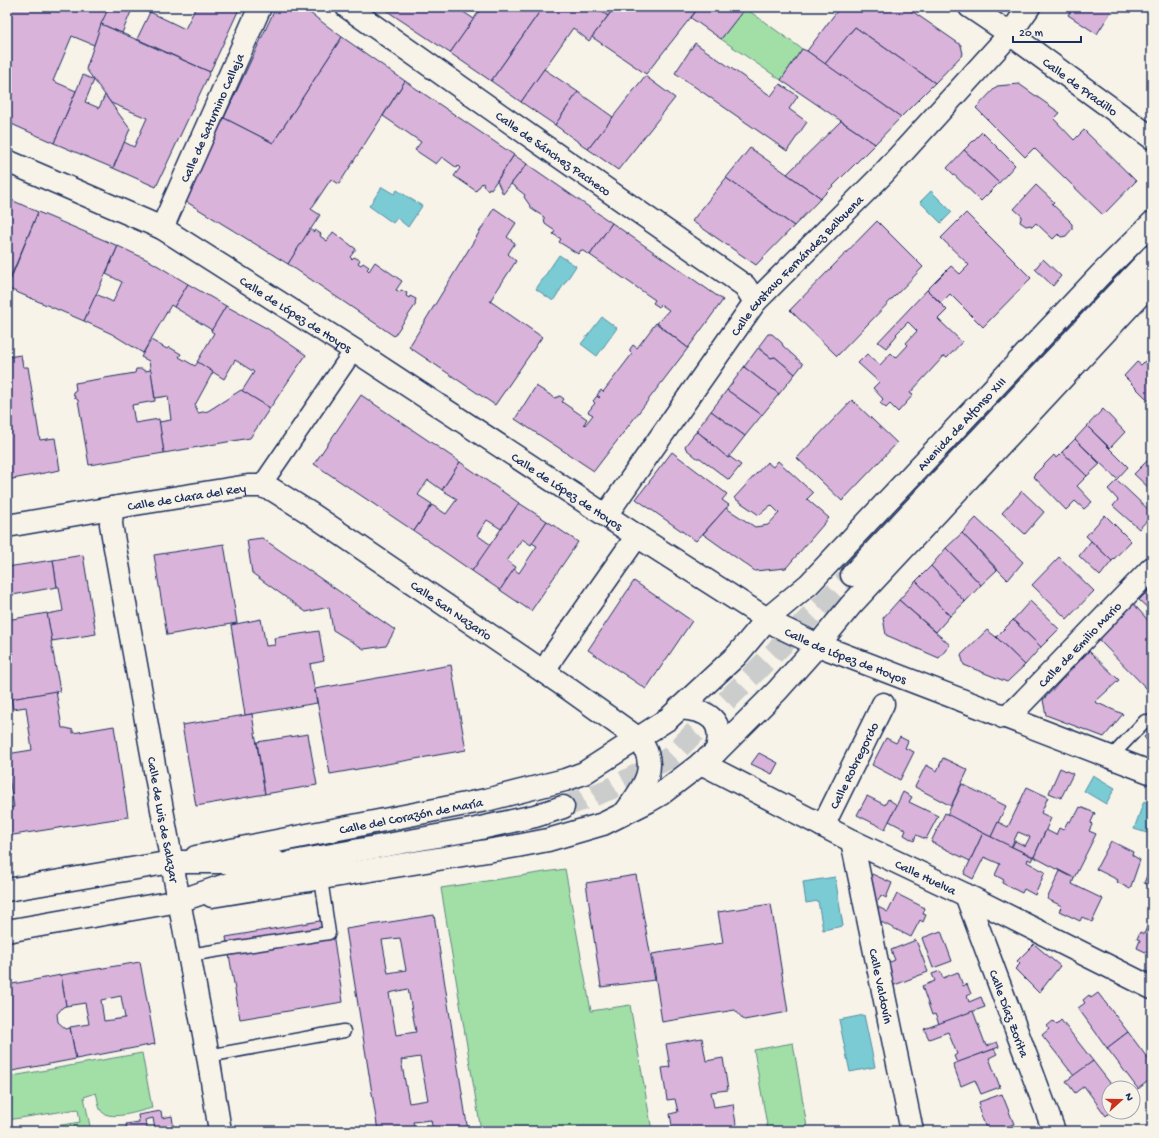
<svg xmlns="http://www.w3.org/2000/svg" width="1159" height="1138" viewBox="0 0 1159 1138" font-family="'Gochi Hand',sans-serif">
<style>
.green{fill:#a2dfa6;stroke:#5e8782}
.water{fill:#7acbd4;stroke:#548da5}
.building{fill:#dab3db;stroke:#1b2f5e;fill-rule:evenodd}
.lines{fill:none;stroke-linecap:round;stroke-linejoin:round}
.tertiary-tunnel{stroke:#cbcccc;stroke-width:22;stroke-dasharray:22 11;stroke-linecap:butt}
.service-casing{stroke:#1b2f5e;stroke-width:15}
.pedestrian-casing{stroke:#1b2f5e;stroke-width:21}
.minor-casing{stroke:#1b2f5e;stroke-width:25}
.tertiary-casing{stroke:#1b2f5e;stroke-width:25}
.service{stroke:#f7f3e8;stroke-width:12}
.pedestrian{stroke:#f7f3e8;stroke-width:18}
.minor{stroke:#f7f3e8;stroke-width:22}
.tertiary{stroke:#f7f3e8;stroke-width:22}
.labels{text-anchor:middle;stroke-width:3.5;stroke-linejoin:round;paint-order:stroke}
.street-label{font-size:13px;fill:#1b2f5e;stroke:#f7f3e8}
</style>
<rect width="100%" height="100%" fill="#f7f3e8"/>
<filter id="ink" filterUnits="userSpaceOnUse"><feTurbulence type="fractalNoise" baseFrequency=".025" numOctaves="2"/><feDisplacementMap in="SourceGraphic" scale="8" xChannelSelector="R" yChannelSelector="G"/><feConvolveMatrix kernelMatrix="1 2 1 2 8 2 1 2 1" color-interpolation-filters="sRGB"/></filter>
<g filter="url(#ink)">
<g class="green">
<path d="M745 8 802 49 781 80 721 39Z"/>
<path d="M565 869 591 1011 630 1005 652 1131H481L441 888Z"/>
<path d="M793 1043 807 1127 783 1131H768L754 1050Z"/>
<path d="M142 1053 152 1108C140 1111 106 1123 100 1109 98 1105 98 1098 96 1093L84 1097 91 1131H26L80 1122 78 1109 7 1120V1077Z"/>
</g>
<g class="water">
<path d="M382 187 394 194 397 190 422 206 408 227 397 218 393 223 369 206Z"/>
<path d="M931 191 952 212 941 223 920 202Z"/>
<path d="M559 255 576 266 553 301 536 289Z"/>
<path d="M602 317 617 328 597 356 581 344Z"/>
<path d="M1093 775 1115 788 1106 804 1084 791Z"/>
<path d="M1144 801 1152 805V818L1147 833 1134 829Z"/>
<path d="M835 877 843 926 823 930 818 901 806 903 803 882Z"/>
<path d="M864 1015 875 1067 850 1072 839 1020Z"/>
</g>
<g class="building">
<path d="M7 7H109L94 45 72 36 53 81 76 91 54 143 7 122Z"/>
<path d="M109 7H133L122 33 101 24Z"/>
<path d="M196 7H240L210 72 137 39 150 12 185 29Z"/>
<path d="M276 7H302L342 37 273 143 224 118Z"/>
<path d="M381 7H456L474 19 450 53Z"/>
<path d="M482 7H543L491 81 450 53Z"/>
<path d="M543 7H595L608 16 589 41 573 28 521 102 491 81Z"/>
<path d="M595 7H615L608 16Z"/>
<path d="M615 7H699L646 74 592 37Z"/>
<path d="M699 7H746L721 39 691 18Z"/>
<path d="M840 7H906L961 45 963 54 935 83 855 27 825 64 807 51Z"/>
<path d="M1073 7H1111L1112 8 1109 15 1097 34 1068 15Z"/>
<path d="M101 24 210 72 156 187 113 168 124 142 134 147 147 118 111 103 86 69Z"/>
<path d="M855 27 935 83 901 117 825 64Z"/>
<path d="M342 37 405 81 339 184 331 179 311 209 320 215 288 264 185 201 224 118 273 143Z"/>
<path d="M695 43 771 96 780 84 798 96 789 109 807 122 787 151 675 73Z"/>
<path d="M802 49 807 51 901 117 875 144 781 80Z"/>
<path d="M544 69 578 92 555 125 521 102Z"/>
<path d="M83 75 94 80 85 102 99 108 105 95 130 129 113 168 54 143Z"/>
<path d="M645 76 675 98 618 170 588 149Z"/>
<path d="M405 81 514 155 491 189 489 188 488 190 483 186 484 184 482 183 476 191 454 176 460 168 458 166 457 168 442 157 436 164 415 150 421 142 383 116Z"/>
<path d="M1019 84 1060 113 1054 119 1074 140 1084 130 1136 181 1103 215 1034 148 1025 157 976 108 997 86Z"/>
<path d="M578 92 613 117 588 149 555 125Z"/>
<path d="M841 121 875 144 821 198 787 174Z"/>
<path d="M982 132 1015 165 999 183 964 150Z"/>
<path d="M750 148 821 198 794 226 726 178Z"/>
<path d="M964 150 999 183 981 201 947 168Z"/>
<path d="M514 155 527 164 503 194 497 181Z"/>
<path d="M527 164 612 223 590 255 581 250 578 254 559 242 561 239 553 234 555 231 545 224 544 217 533 210 524 197 525 195 511 184Z"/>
<path d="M726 178 794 226 756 265 692 221Z"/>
<path d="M1036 185 1054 202 1052 204 1070 221H1069L1072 224V229L1066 236 1061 237 1058 234 1053 239 1036 223 1032 227 1031 225 1026 226 1020 222 1021 218 1022 216 1014 209Z"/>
<path d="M7 198 38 212 7 286Z"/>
<path d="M494 208 516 223 507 237 515 243 508 254 516 261 490 301 542 337 495 405 409 347Z"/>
<path d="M38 212 118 246 84 321 7 288Z"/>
<path d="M966 213 1031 278 983 327 950 294 941 303 927 290 951 266 960 274 969 265 941 238Z"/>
<path d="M877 221 923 267 837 356 790 310Z"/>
<path d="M612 223 723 300 688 348 657 323 669 310 660 304 659 307 653 303 655 300 590 255Z"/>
<path d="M310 229 314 232 315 230 321 234 320 236 327 241 333 232 356 249 350 257 352 259 354 257 360 260 358 263 361 265 363 263 369 267 367 269 369 271 375 262 402 281 396 290 400 292 401 290 407 293 406 296 409 298 410 296 416 299 415 303 416 304 394 336 288 264Z"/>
<path d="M118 246 150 261 188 284 174 307 171 305 143 353 112 334 84 321 96 294 113 302 122 282 106 274Z"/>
<path d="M1043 259 1061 276 1053 286 1035 269Z"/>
<path d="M188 284 226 306 212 330 174 307Z"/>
<path d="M927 290 947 310 938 319 962 342 947 358 944 356 910 393 913 395 898 412 890 404 886 408 880 403 883 399 873 388 879 382 858 363 867 354 880 365 891 353 896 358 908 345 906 343 917 331 908 322 896 334 897 335 886 348 878 342Z"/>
<path d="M226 306 268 329 306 355 270 408 242 391 254 372 235 360 224 379 197 362 214 333 211 331Z"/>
<path d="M656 323 688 348 594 471 515 419 536 386 555 398 560 396 564 399 562 402 587 419 584 424 585 425 593 415 588 412 595 403 593 401 597 396 599 398 600 397 597 395 601 390 603 392 632 354 630 352V349L633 345 637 348Z"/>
<path d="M768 334H772L782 343 783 346 803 364 795 374 775 357 771 358 761 350 759 346Z"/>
<path d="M151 340 167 349 169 347 181 354 179 357 195 366 198 362 213 372 195 405 198 413 208 411 241 390 270 408 250 438 164 453 159 422 171 420 168 396 155 398 149 361 141 357Z"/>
<path d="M758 348 771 358 775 357 795 374 779 394 744 367Z"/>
<path d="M21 355 23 367H28L40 440 55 438 60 470 7 480V357Z"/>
<path d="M1151 355 1152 356V404L1124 376 1137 362 1141 365Z"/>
<path d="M744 367 779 394 762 415 727 390Z"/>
<path d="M136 369H142L145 371 151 370 155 401 132 405 135 423 159 419 164 453 89 465 78 400 75 398 73 392 76 390 75 383 135 373Z"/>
<path d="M727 390 762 415 745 436 711 411Z"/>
<path d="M361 395 460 462 442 490 428 480 418 495 432 504 414 531 314 464Z"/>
<path d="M852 400 897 443 842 501 797 458Z"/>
<path d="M1103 409 1125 432 1110 448 1087 426Z"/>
<path d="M711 411 745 436 728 458 710 444V441L696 431Z"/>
<path d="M1087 426 1128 467 1117 479 1075 439Z"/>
<path d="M698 432 728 458 730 457 741 465 729 480 700 458H697L686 449 685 446 695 433Z"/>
<path d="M1075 439 1100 464 1087 476 1062 452Z"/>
<path d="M672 452 727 494 722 500 729 505 696 541 636 499Z"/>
<path d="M1062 452 1087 476 1077 486 1092 502 1084 509 1075 501 1066 510 1033 476 1054 455 1056 458Z"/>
<path d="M1152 456V491L1134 474Z"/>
<path d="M778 461 813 493 807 499 829 518 786 568 755 571 703 534 726 508 755 527 768 525 779 513 771 505 759 515 734 498 767 462 773 467Z"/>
<path d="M460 462 519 503 501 529 487 520 477 535 491 545 472 571 414 531 432 505 446 514 457 499 442 490Z"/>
<path d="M1117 480 1152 513V515L1139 529 1113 506 1118 500 1108 489Z"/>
<path d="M1022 491 1044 512 1025 534 1002 513Z"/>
<path d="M519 503 547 521 531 545 522 539 507 561 516 567 500 590 472 571Z"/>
<path d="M1105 515 1131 541 1112 561 1086 536Z"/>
<path d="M976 518 1023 562 1008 580 962 533Z"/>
<path d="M547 521 578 542 531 611 500 590 514 569 519 573 537 546 532 543Z"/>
<path d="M962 533 997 570 981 585 946 548Z"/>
<path d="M262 538 395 630 386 646 364 649 333 630 329 607 306 612 252 573 247 540Z"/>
<path d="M1091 541 1112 561 1100 576 1079 556Z"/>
<path d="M224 544 237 623 167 635 154 555Z"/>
<path d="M946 548 981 585 965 602 931 566Z"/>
<path d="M83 555 96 634 52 641 47 614 63 611 59 587H57L53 560Z"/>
<path d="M1059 557 1094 591 1067 619 1032 585Z"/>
<path d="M53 560 57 587 7 596V567Z"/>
<path d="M931 566 965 602 950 616 916 581Z"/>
<path d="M634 581 692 621 646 689 588 650Z"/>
<path d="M916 581 950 616 936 632 899 600Z"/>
<path d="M1152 587V612L1139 600Z"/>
<path d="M899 600 950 645 939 658 886 635 883 618Z"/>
<path d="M1030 601 1059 629 1041 647 1013 620Z"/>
<path d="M1132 602 1152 625V694L1098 639Z"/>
<path d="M47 613 52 641H51L60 691 11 699 7 674V620Z"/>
<path d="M261 619 266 646 275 645 274 638 319 631 324 661 310 664 317 703 245 715 231 625Z"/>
<path d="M1013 620 1041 647 1025 665 996 637Z"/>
<path d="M987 630 996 637 1025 665 1007 682 964 665 961 655Z"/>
<path d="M1089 651 1119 680 1095 702 1123 714 1104 737 1046 715 1043 700Z"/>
<path d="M451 665 466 750 330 774 315 689Z"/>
<path d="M56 691 62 728H66L73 730V733L114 726 128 817 7 836V808L14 807 9 778 7 779V754L32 750 26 707 13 709 11 699Z"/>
<path d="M252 714 265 794 196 806 182 725Z"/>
<path d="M1152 729V746L1144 737Z"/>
<path d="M308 734 317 785 265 794 257 742Z"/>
<path d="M900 737 908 741 905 748 914 752 900 780 872 765 886 738 896 743Z"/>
<path d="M759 753 778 763 772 774 751 764Z"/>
<path d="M943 758 968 770 951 806 915 787 926 765 937 771Z"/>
<path d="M1060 768 1073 774 1061 798 1049 793Z"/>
<path d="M962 784 1006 806 991 837 947 815Z"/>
<path d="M1027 787 1048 797 1041 813 1051 818 1034 857 1012 847 1015 841 1025 846 1030 837 1018 832 1011 847 991 837 998 822 1008 827Z"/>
<path d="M903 792 912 797 909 802 938 816 926 839 916 835 914 841 904 835 906 830 889 821Z"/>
<path d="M867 796 885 805 888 799 897 805 885 829 857 815Z"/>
<path d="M1080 807 1095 813 1091 822 1092 825 1089 831 1096 834 1074 878 1034 857 1046 830 1056 835 1059 828 1063 830 1068 821 1070 822 1073 816 1076 815Z"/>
<path d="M945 813 983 833 970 861 931 842Z"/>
<path d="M983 833 1033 857 1031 861 1028 859 1027 862 1045 872 1035 895 1024 889 1022 893 1002 883 1004 880 995 875 1000 864 984 857 973 879 964 874Z"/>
<path d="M1111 841 1133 852 1132 855 1140 860 1130 889 1117 882 1118 880 1096 869Z"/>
<path d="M1152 863V886L1144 883Z"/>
<path d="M1060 871 1074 878 1072 884 1103 899 1092 922 1082 917 1080 921 1059 911 1062 906 1047 899Z"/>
<path d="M872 874 892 883 886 898 881 895 878 901 871 898 874 892 870 890 873 883 869 881Z"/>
<path d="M636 875 655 980 601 987 586 883Z"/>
<path d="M897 894 925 908 923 914 926 915 923 922 920 920 911 937 873 918 878 907 888 912Z"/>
<path d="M771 904 788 1012 744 1020 735 1010 662 1022 652 954 723 943 718 912Z"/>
<path d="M434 915 468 1131H433L431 1120 413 1122 415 1131H378L346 929ZM400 938 406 970 388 973 382 940ZM408 989 416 1032 396 1035 389 993ZM420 1057 428 1100 409 1103 401 1060Z"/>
<path d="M331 919 343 1002 240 1019 226 937Z"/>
<path d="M1147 927 1152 929V955L1137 948 1140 940 1137 939 1140 932 1144 934Z"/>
<path d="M941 931 952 961 933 968 922 938Z"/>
<path d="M916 940 928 972 887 988 883 965 895 960 891 950Z"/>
<path d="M1034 944 1060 966 1039 993 1015 969 1020 964 1017 961Z"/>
<path d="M140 962 155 1044 76 1059 70 1027 89 1024 85 1003 66 1006 61 975ZM121 996 125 1018 104 1021 101 1000Z"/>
<path d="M940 971 943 978 958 972 963 986 967 984 971 994 967 996 969 1002 981 997 985 1007 939 1024 935 1014 932 1015 922 986 935 981 932 974Z"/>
<path d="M61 975 66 1006 63 1007 57 1014 58 1022 66 1029 70 1028 76 1059 7 1072V985Z"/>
<path d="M1098 993 1128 1032 1107 1048 1078 1008 1085 1003 1083 1000 1089 995 1091 998Z"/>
<path d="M973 1011 986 1046 997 1042 999 1047 957 1063 954 1056 957 1054 948 1032 929 1039 924 1029Z"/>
<path d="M1061 1020 1093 1061 1074 1076 1042 1035 1049 1029 1047 1026 1053 1021 1056 1025Z"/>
<path d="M1128 1032 1152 1064V1078L1138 1089 1107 1048Z"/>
<path d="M702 1038 706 1061 723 1058 728 1090 711 1092 714 1107 733 1104 737 1131H673L670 1114 678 1112 675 1099 667 1100 662 1068 670 1067 666 1044Z"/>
<path d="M994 1049 997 1054 989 1058 1000 1087 981 1094 975 1080 961 1086 953 1064Z"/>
<path d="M1093 1061 1114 1088H1109V1112H1110L1106 1116 1084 1086 1075 1093 1066 1081Z"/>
<path d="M1002 1094 1014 1124 995 1131H987L978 1107 980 1106 979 1102Z"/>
<path d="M161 1111 162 1118 172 1116 174 1131H160L159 1128 155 1129 153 1118 145 1120 147 1129 143 1131H127L126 1124 139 1122 138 1115Z"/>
</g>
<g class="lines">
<path class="tertiary-tunnel" d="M563 807 610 789 669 758 852 575"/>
<g class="service-casing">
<g id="service">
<path d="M1110 758 1145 721"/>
<path d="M189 955 329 933 321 879"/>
<path d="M208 1056 344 1031"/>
</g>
</g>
<g class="pedestrian-casing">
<path id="pedestrian" d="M261 486 354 350"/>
</g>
<g class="minor-casing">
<g id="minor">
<path id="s1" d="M347 7 537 141 745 286 755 302"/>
<path id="s2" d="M162 228 260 7"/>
<path id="s3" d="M112 508 111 524 114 542 163 815 208 1056 220 1131"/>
<path id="s4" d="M606 515 755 302 882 175 1010 34 1029 7"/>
<path id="s5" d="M7 526 135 504 248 486H261L273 490 313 515 566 687 639 739C660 766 644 787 627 810"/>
<path id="s6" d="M767 619 778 626 818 645 1152 773"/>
<path d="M545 672 553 656 637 536"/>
<path d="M679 708C708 710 726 720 716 752"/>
<path id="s7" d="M1003 717 1016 709 1152 568"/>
<path id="s8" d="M701 763 852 841 966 895 1152 988"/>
<path id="s9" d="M823 826 883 704"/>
<path id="s10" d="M852 841 912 1131"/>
<path id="s11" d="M196 857 486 800 565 780 584 773 668 719 737 655 767 619 809 584 1101 274 1152 223"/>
<path id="s12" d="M966 895 1054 1131"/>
<path d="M212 896 517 846 548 840 603 824 649 801 661 794 716 752 777 691 818 645 851 605 1152 282"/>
</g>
</g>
<g class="tertiary-casing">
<g id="tertiary">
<path id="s13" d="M970 7 1010 34 1152 138"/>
<path id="s14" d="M7 161 162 228 354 350 637 536 767 619"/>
<path d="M852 575 1152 256"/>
<path d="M7 890 172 862H276"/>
<path d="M7 931 179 901 293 862 476 829 535 816 563 807"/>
</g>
</g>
<use href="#service" class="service"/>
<use href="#pedestrian" class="pedestrian"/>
<use href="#minor" class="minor"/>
<use href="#tertiary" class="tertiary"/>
</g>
</g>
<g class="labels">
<g class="street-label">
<text dy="5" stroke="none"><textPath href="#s13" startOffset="136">Calle de Pradillo</textPath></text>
<text dy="5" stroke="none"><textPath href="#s2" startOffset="121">Calle de Saturnino Calleja</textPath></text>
<text dy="5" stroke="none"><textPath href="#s1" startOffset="253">Calle de Sánchez Pacheco</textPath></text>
<text dy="5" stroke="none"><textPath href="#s4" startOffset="315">Calle Gustavo Fernández Balbuena</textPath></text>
<text dy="5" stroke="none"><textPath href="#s14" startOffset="328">Calle de López de Hoyos</textPath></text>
<text dy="5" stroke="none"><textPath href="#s11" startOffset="914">Avenida de Alfonso XIII</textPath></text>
<text dy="5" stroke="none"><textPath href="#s14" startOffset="652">Calle de López de Hoyos</textPath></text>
<text dy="5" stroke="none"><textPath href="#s5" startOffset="182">Calle de Clara del Rey</textPath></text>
<text dy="5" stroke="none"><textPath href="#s5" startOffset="485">Calle San Nazario</textPath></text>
<text dy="5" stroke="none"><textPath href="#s7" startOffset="106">Calle de Emilio Mario</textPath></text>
<text dy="5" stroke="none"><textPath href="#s6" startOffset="87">Calle de López de Hoyos</textPath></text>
<text dy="5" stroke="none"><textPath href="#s9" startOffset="68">Calle Robregordo</textPath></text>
<text dy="5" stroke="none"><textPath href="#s11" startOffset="219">Calle del Corazón de María</textPath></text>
<text dy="5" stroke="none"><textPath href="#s3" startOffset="316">Calle de Luis de Salazar</textPath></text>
<text dy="5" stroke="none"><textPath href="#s8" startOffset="252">Calle Huelva</textPath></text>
<text dy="5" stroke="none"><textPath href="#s10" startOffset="148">Calle Valdovín</textPath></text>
<text dy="5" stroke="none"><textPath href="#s12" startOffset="126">Calle Díaz Zorita</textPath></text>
</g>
</g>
<rect width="1159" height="1138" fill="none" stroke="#f7f3e8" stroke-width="24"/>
<rect x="12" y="12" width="1135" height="1114" fill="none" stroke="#1b2f5e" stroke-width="1.5" filter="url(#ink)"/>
<g transform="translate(1121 1100) rotate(69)"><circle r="19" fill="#f7f3e8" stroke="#9fa5b1"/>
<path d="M0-3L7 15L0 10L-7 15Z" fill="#c8321e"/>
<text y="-6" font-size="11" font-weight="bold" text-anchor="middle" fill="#1b2f5e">N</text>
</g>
<path d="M1013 36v6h68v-6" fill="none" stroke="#1b2f5e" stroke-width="2"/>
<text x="1019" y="36" font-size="12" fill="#1b2f5e" stroke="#f7f3e8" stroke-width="3" paint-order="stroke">20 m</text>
</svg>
